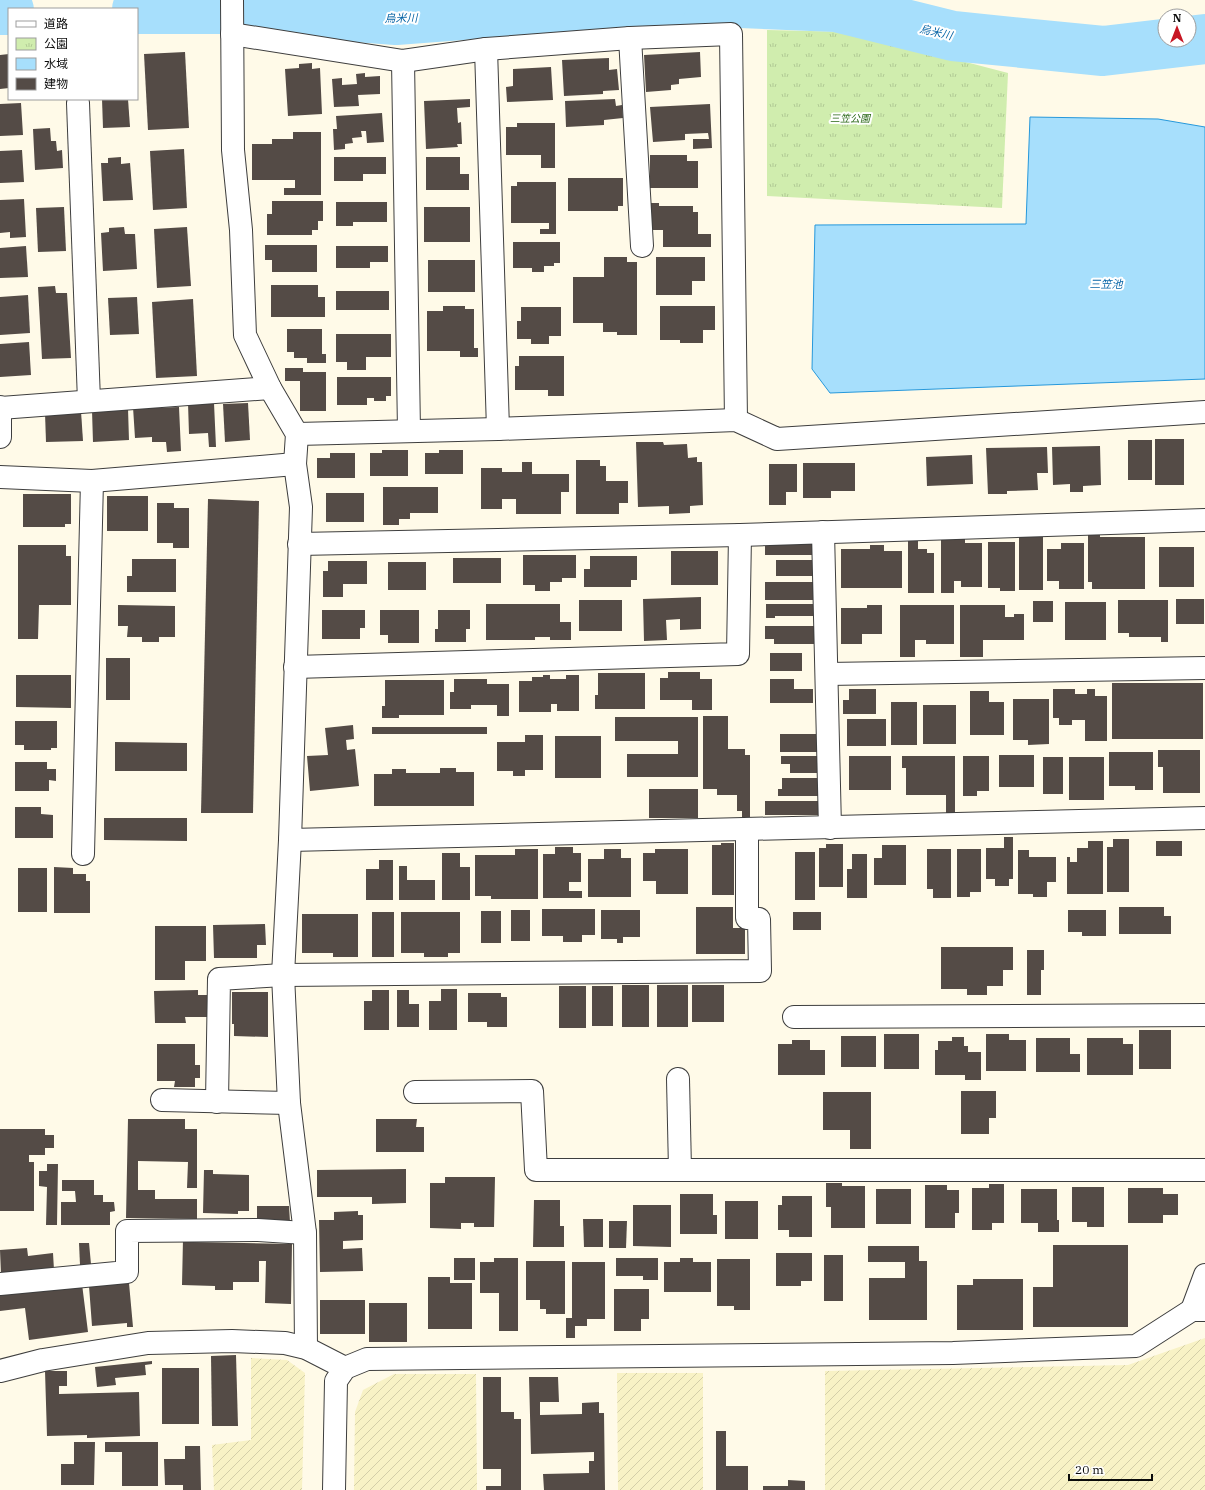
<svg xmlns="http://www.w3.org/2000/svg" width="1205" height="1490" viewBox="0 0 1205 1490" font-family="'IBM Plex Serif','Noto Sans JP',serif">
<style>
.farmland{fill:url(#farmland-furrows)}
.park{fill:url(#park-tufts)}
.water{fill:#a7dffc;stroke:#2698db}
.lines{fill:none;stroke-linecap:round;stroke-linejoin:round}
.river{stroke:#a7dffc;stroke-width:50}
.building{fill:#544b46}
.minor-casing{stroke:#3e3e3e;stroke-width:24}
.minor{stroke:#fff;stroke-width:22}
.labels{text-anchor:middle;stroke-width:4;stroke-linejoin:round;paint-order:stroke}
.park-label{font-size:10px;font-style:italic;fill:#296716;stroke:#fff}
.water-label{font-size:11px;font-style:italic;fill:#0966a7;stroke:#fff}
</style>
<defs>
<pattern id="farmland-furrows" width="10" height="10" patternUnits="userSpaceOnUse"><rect width="10" height="10" fill="#f8f2c5"/><path d="M-1 1l2-2M0 10L10 0M9 11l2-2" fill="none" stroke="#d3cea8"/></pattern>
<pattern id="park-tufts" width="24" height="20" patternUnits="userSpaceOnUse"><rect width="24" height="20" fill="#d0edae"/><path d="M3 7l-1-3M5 7V3M7 7l1-3M15 17l-1-3M17 17v-4M19 17l1-3" fill="none" stroke="#b1ca94"/></pattern>
</defs>
<rect width="100%" height="100%" fill="#fffae8"/>
<g class="farmland">
<path d="M1205 1338V1490H825V1371L1128 1365Z"/>
<path d="M251 1358 287 1360 305 1373 302 1490H214L212 1445 251 1440Z"/>
<path d="M617 1373H703V1490H618Z"/>
<path d="M394 1374H476L477 1490H354L355 1412 363 1390Z"/>
</g>
<path class="park" d="M767 30 851 32 1008 73 1002 208 767 196Z"/>
<path class="water" d="M1030 117 1158 119 1205 127V379L830 393 812 369 815 225 1026 224Z"/>
<g class="lines">
<g class="river">
<path d="M668 0 836 7 953 36 1103 51 1205 39"/>
<path d="M137 9H249L396 20 664 0"/>
<path d="M0 10H9"/>
</g>
</g>
<g class="building">
<path d="M185 52 189 128 148 130 144 54Z"/>
<path d="M700 52 701 77 679 79V84L671 85V90L646 92 644 55Z"/>
<path d="M9 54V88L0 89V55Z"/>
<path d="M609 58V70L617 69 619 90 603 91V94L564 96 562 60Z"/>
<path d="M312 63V69L320 68 322 114 288 116 285 69 299 68V64Z"/>
<path d="M551 67 553 100 507 102 506 87 513 86V69Z"/>
<path d="M365 73V77L380 76V94L358 95 359 106 334 107 332 79 342 78V85L357 84 356 74Z"/>
<path d="M102 99H128L130 127 103 128Z"/>
<path d="M470 99V107L457 108 458 123 461 122 462 144H457L458 147 426 149 424 101Z"/>
<path d="M615 99 616 106 622 105 623 118 604 120V125L566 127 565 101Z"/>
<path d="M21 103 23 135 0 136V104Z"/>
<path d="M710 104 712 148 693 149V139H709L708 133 685 134V140L653 142 650 107Z"/>
<path d="M382 113 384 142 367 143 366 131H361L362 137 352 138 353 143 345 144V149L334 150 333 129H337L336 116Z"/>
<path d="M517 123H555V168H541V155H506V127H517Z"/>
<path d="M50 128 51 141H56L57 151 62 150 63 168 35 170 33 129Z"/>
<path d="M293 132H321V195H284V188H295V180H252V144H272V139H293Z"/>
<path d="M184 149 187 208 153 210 150 151Z"/>
<path d="M22 150 24 182 0 183V151Z"/>
<path d="M650 155H687V161H698V188H650Z"/>
<path d="M121 157V164L130 163 133 200 103 201 101 163H108V158Z"/>
<path d="M334 157H386V174H363V181H334Z"/>
<path d="M426 157H460V174H469V190H426Z"/>
<path d="M568 178H623V206H618V211H568Z"/>
<path d="M517 182H556V234H540V229H549V223H511V186H517Z"/>
<path d="M24 199 26 237 10 238V232L0 233V200Z"/>
<path d="M272 201H323V221H318V230H312V235H267V214H272Z"/>
<path d="M336 202H387V222H353V226H336Z"/>
<path d="M651 203H659V206H693V212H698V234H711V247H663V230H651Z"/>
<path d="M64 207 66 251 38 252 36 208Z"/>
<rect x="424" y="207" width="46" height="35"/>
<path d="M124 227 125 234H135L137 269 103 271 101 233 109 232V228Z"/>
<path d="M187 227 191 286 157 288 154 229Z"/>
<path d="M513 242H560V263H554V266H544V272H532V268H513Z"/>
<path d="M265 245H317V272H272V260H265Z"/>
<path d="M26 246 28 277 0 278V248Z"/>
<path d="M336 246H388V262H370V268H336Z"/>
<path d="M604 257H627V262H637V335H617V332H603V323H573V277H604Z"/>
<path d="M656 257H705V281H692V295H656Z"/>
<rect x="428" y="260" width="47" height="32"/>
<path d="M271 285H318V297H325V317H271Z"/>
<path d="M55 286 56 293H67L71 358 42 359 38 287Z"/>
<rect x="336" y="291" width="53" height="19"/>
<path d="M28 295 30 333 0 335V297Z"/>
<path d="M137 297 139 334 110 335 108 298Z"/>
<path d="M193 299 197 376 156 378 152 302Z"/>
<path d="M443 306H465V309H474V348H478V357H460V351H427V311H443Z"/>
<path d="M660 306H715V330H703V343H680V340H660Z"/>
<path d="M521 307H561V336H549V344H531V339H517V321H521Z"/>
<path d="M287 329H322V354H326V363H307V358H294V352H287Z"/>
<path d="M336 334H391V357H366V370H347V362H336Z"/>
<path d="M29 342 31 375 0 377V344Z"/>
<path d="M519 356H564V396H548V390H515V366H519Z"/>
<path d="M285 368H303V372H326V411H300V381H285Z"/>
<path d="M337 377H391V396H386V401H374V398H367V405H337Z"/>
<path d="M188 403H214L216 447H209L208 433 189 434Z"/>
<path d="M248 403 250 440 225 442 223 404Z"/>
<path d="M151 406V408L179 407 181 451 167 452 166 442H152V437L135 438 133 407Z"/>
<path d="M128 409 129 440 93 442 92 411Z"/>
<path d="M81 411 83 441 46 442 45 413Z"/>
<rect x="1155" y="439" width="29" height="46"/>
<rect x="1128" y="440" width="24" height="40"/>
<path d="M636 442H663L664 445 687 444 688 458 697 457V462H702L703 505 690 506V513L669 514V506L638 507Z"/>
<path d="M1100 446 1101 485 1083 486V492H1070V484L1053 485 1052 447Z"/>
<path d="M1047 447 1048 473H1037L1038 490 1007 491V494H988L986 448Z"/>
<path d="M382 450H408V476H370V453H382Z"/>
<path d="M439 450H463V474H425V453H439Z"/>
<path d="M330 453H355V478H317V458H330Z"/>
<path d="M972 455 973 484 927 486 926 457Z"/>
<path d="M576 460H600V466H606V481H628V503H619V514H576Z"/>
<path d="M522 462H532V474H569V492H561V514H516V499H502V509H481V468H502V472H522Z"/>
<path d="M803 463H855V491H831V498H803Z"/>
<path d="M769 464H797V492H786V505H769Z"/>
<path d="M383 487H438V513H410V519H399V525H383Z"/>
<rect x="326" y="493" width="38" height="29"/>
<path d="M23 494H71V524H65V527H23Z"/>
<rect x="107" y="496" width="41" height="35"/>
<path d="M208 499 259 501 253 813H201Z"/>
<path d="M157 503H174V508H189V548H173V543H157Z"/>
<path d="M1088 533H1100V537H1145V589H1092V582H1088Z"/>
<path d="M908 535H918V549H927V553H934V593H908Z"/>
<path d="M941 535 965 538V543H982V587H961V581H954V593H941Z"/>
<rect x="1019" y="537" width="24" height="53"/>
<rect x="765" y="538" width="50" height="17"/>
<path d="M988 542H1015V591H1000V588H988Z"/>
<path d="M1061 543H1084V589H1059V581H1047V549H1061Z"/>
<path d="M18 545H66V556H71V605H39L38 639H18Z"/>
<path d="M870 545H884V551H902V588H841V549H870Z"/>
<rect x="1159" y="547" width="35" height="40"/>
<rect x="671" y="551" width="47" height="34"/>
<path d="M523 555H576V578H562V582H550V591H535V585H523Z"/>
<path d="M590 556H637V580H631V587H584V569H590Z"/>
<rect x="453" y="558" width="48" height="25"/>
<path d="M132 559H176V592H127V576H132Z"/>
<rect x="776" y="560" width="39" height="16"/>
<path d="M328 561H367V584H343V597H323V571H328Z"/>
<rect x="388" y="562" width="38" height="28"/>
<rect x="765" y="582" width="50" height="18"/>
<path d="M701 597V629L680 630V619L666 620 667 640 644 641 643 599Z"/>
<rect x="1176" y="599" width="28" height="25"/>
<rect x="579" y="600" width="43" height="31"/>
<path d="M1118 600H1168V642H1161V637H1129V633H1118Z"/>
<rect x="1033" y="601" width="20" height="21"/>
<rect x="1065" y="602" width="41" height="38"/>
<path d="M486 604H560V622H571V640H550V637H535V640H486Z"/>
<path d="M766 604H815V616H775V618H766Z"/>
<path d="M118 605 175 606V637H159V642H142V637H127L128 626H118Z"/>
<path d="M867 605H882V634H862V644H841V608H867Z"/>
<path d="M900 605H954V644H926V640H915V657H900Z"/>
<path d="M960 605H1005V617H1014V614H1024V640H983V657H960Z"/>
<path d="M322 610H365V628H360V639H322Z"/>
<path d="M380 610H419V643H388V635H380Z"/>
<path d="M438 610H470V629H466V642H435V629H438Z"/>
<path d="M765 626H816V644H774V639H765Z"/>
<rect x="770" y="653" width="32" height="18"/>
<rect x="106" y="658" width="24" height="42"/>
<path d="M668 672H700V679H712V710H692V700H660V678H668Z"/>
<path d="M598 673H645V709H595V695H598Z"/>
<path d="M16 675H71V708L16 707Z"/>
<path d="M543 675H550V679H566V675H579V711H557V704H551V712H519V681H532V677H543Z"/>
<path d="M454 679H487V684H509V716H497V705H471V709H450V692H454Z"/>
<path d="M770 679H794V689H813V703H770Z"/>
<path d="M385 680H444V715H399V718H382V706H385Z"/>
<rect x="1112" y="683" width="91" height="56"/>
<path d="M849 689H876V714H843V700H849Z"/>
<path d="M1053 689H1075V694H1087V689H1095V696H1107V741H1085V720H1072V725H1059V718H1053Z"/>
<path d="M970 691H989V702H1004V735H970Z"/>
<path d="M1013 699H1049V744L1028 745V740H1013Z"/>
<rect x="891" y="702" width="26" height="43"/>
<rect x="923" y="705" width="33" height="39"/>
<path d="M703 716H728V749H745V755H750V817H742V811H737V795H717V789H703Z"/>
<path d="M615 717H698V777H627V754H678V741H615Z"/>
<rect x="847" y="719" width="39" height="27"/>
<path d="M15 721H57V748H51V750H24V745H15Z"/>
<path d="M353 725 354 739 346 740 347 750 355 749 359 786 310 791 307 756 328 755 325 728Z"/>
<rect x="372" y="727" width="115" height="7"/>
<rect x="780" y="734" width="38" height="18"/>
<path d="M525 735H543V770H525V776H513V771H497V742H525Z"/>
<rect x="555" y="736" width="46" height="42"/>
<path d="M115 742 187 743V771H115Z"/>
<path d="M1158 750H1200V793H1163V767H1158Z"/>
<path d="M1109 752H1153V790H1135V786H1109Z"/>
<rect x="999" y="755" width="35" height="32"/>
<path d="M781 756H818V773H790V764H781Z"/>
<rect x="849" y="756" width="42" height="34"/>
<path d="M902 756H955V813H946V795H906V768H902Z"/>
<path d="M963 756H989V791H977V796H963Z"/>
<rect x="1043" y="757" width="20" height="37"/>
<rect x="1069" y="757" width="35" height="43"/>
<path d="M15 762H47V769H56V781L49 780V791H15Z"/>
<path d="M440 768H456V772H474V806H374V774H392V769H406V773H440Z"/>
<path d="M782 778H818V796H778V789H782Z"/>
<rect x="649" y="789" width="49" height="29"/>
<rect x="765" y="801" width="54" height="14"/>
<path d="M15 807H41V814L53 815V838H15Z"/>
<path d="M104 818H187V841L104 840Z"/>
<path d="M1004 837H1013V879H1009V886H995V879H986V848H1004Z"/>
<path d="M1113 839H1129V892H1107V847H1113Z"/>
<path d="M1088 841H1103V894H1067V857H1070V862H1077V848H1088Z"/>
<rect x="1156" y="841" width="26" height="15"/>
<path d="M721 843H734V895H712V845H721Z"/>
<path d="M826 844H843V887H819V848H826Z"/>
<path d="M882 845H906V885H874V858H882Z"/>
<path d="M555 847H573V853H581V882H569V891H582V898H543V854H555Z"/>
<path d="M515 849H538V899H491V896H475V855H515Z"/>
<path d="M604 849H621V858H631V897H588V859H604Z"/>
<path d="M655 849H688V894H656V881H643V853H655Z"/>
<path d="M927 849H951V898H933V889H927Z"/>
<path d="M957 849H981V892H970V897H957Z"/>
<path d="M1018 850H1029V857H1056V882H1047V897H1033V894H1018Z"/>
<rect x="795" y="852" width="20" height="48"/>
<path d="M442 853H460V867H470V900H442Z"/>
<path d="M852 854H867V898H847V869H852Z"/>
<path d="M379 860H393V900H366V869H379Z"/>
<path d="M399 866H407V880H435V900H399Z"/>
<path d="M54 867 73 868V874H86V881H90V913H54Z"/>
<rect x="18" y="868" width="29" height="44"/>
<path d="M696 907H733V928H745V954H696Z"/>
<path d="M1119 907H1164V916H1171V934H1119Z"/>
<path d="M542 909H595V935H582V942H563V936H542Z"/>
<rect x="511" y="910" width="19" height="31"/>
<path d="M601 910H640V937H623V943H617V939H601Z"/>
<path d="M1068 910H1106V936H1082V932H1068Z"/>
<rect x="481" y="911" width="20" height="32"/>
<rect x="372" y="912" width="22" height="45"/>
<path d="M401 912H460V953H448V957H424V953H401Z"/>
<rect x="793" y="912" width="28" height="18"/>
<path d="M302 914H358V957H333V953H302Z"/>
<path d="M265 924 266 945H257V958H214L213 925Z"/>
<path d="M155 926H206V961H185V980H155Z"/>
<path d="M941 947H1013V970H1003V986H987V995H967V989H941Z"/>
<path d="M1027 950H1044V970H1041V995H1027Z"/>
<rect x="622" y="985" width="27" height="42"/>
<rect x="657" y="985" width="31" height="42"/>
<rect x="692" y="985" width="32" height="37"/>
<rect x="559" y="986" width="27" height="42"/>
<rect x="592" y="986" width="21" height="40"/>
<path d="M441 989H457V1030H429V1001H441Z"/>
<path d="M198 990V995H208V1017H185L186 1023H155L154 991Z"/>
<path d="M372 990H389V1030H364V1001H372Z"/>
<path d="M397 990H409V1004H419V1027H397Z"/>
<path d="M232 992H268V1037L234 1036V1024H232Z"/>
<path d="M468 993H501V997H507V1027H487V1022H468Z"/>
<rect x="1139" y="1030" width="32" height="39"/>
<rect x="884" y="1034" width="35" height="35"/>
<path d="M986 1034H1009V1040H1026V1071H986Z"/>
<rect x="841" y="1036" width="35" height="31"/>
<path d="M952 1037H964V1046H968V1052H981V1080H965V1075H935V1050H938V1041H952Z"/>
<path d="M1036 1038H1070V1054H1080V1072H1036Z"/>
<path d="M1087 1038H1123V1044H1133V1075H1087Z"/>
<path d="M792 1040H810V1050H825V1075H778V1044H792Z"/>
<path d="M157 1044H195V1065H200V1078H195V1087H174L175 1081H157Z"/>
<path d="M961 1091H996V1118H989V1134H961Z"/>
<path d="M823 1092H871V1149H850V1130H823Z"/>
<path d="M128 1119H185V1129H197V1188H187L188 1162 138 1161V1190H155V1199H197V1219L126 1218Z"/>
<path d="M376 1119H417L416 1127H424V1152H376Z"/>
<path d="M0 1129H45V1135H54V1148H45V1155H29V1162H34V1211H0Z"/>
<path d="M47 1164H58L57 1225H46L47 1187 39 1186V1171H47Z"/>
<path d="M406 1169V1203L372 1204V1197H317V1170Z"/>
<path d="M204 1170H213V1174L249 1175V1211H238V1214L203 1213Z"/>
<path d="M445 1177H495L494 1227H474V1223H461V1229L430 1228V1183H445Z"/>
<path d="M62 1180H94V1195H103V1202H114L115 1211 110 1212V1225H61V1202H76L75 1191H62Z"/>
<path d="M826 1183H842V1186H865V1228H831V1207H826Z"/>
<path d="M989 1184H1004V1223H992V1230H972V1188H989Z"/>
<path d="M925 1185H947V1190H959V1213H955V1228H925Z"/>
<path d="M1072 1187H1104V1227H1087V1222H1072Z"/>
<path d="M1128 1188H1163V1194H1178V1215H1163V1223H1128Z"/>
<rect x="876" y="1189" width="35" height="35"/>
<path d="M1021 1189H1057V1220H1059V1232H1038V1223H1021Z"/>
<path d="M680 1194H713V1215H717V1234H680Z"/>
<path d="M782 1196H812V1237H789V1230H778V1205H782Z"/>
<path d="M534 1200H560V1226H564V1247H533Z"/>
<rect x="725" y="1201" width="33" height="38"/>
<path d="M633 1205H671V1247L633 1246Z"/>
<path d="M257 1206H289L290 1222 257 1223Z"/>
<path d="M358 1211V1215H363V1240L343 1241V1249L362 1248 363 1271 320 1272 319 1220H334V1212Z"/>
<path d="M583 1219H603V1247H584Z"/>
<path d="M609 1221H627L626 1248H609Z"/>
<path d="M183 1239H193V1242L292 1244 291 1304 265 1303 266 1261H259V1282H233V1290H215V1286L182 1285Z"/>
<path d="M79 1243H89L91 1264 80 1265Z"/>
<path d="M1053 1245H1128V1327H1033V1287H1053Z"/>
<path d="M868 1246H919V1261H927V1320H869V1278H905V1262H868Z"/>
<path d="M27 1248 28 1256 53 1253 54 1270 1 1274 0 1250Z"/>
<path d="M776 1253H812V1281H801V1286H776Z"/>
<rect x="824" y="1255" width="19" height="46"/>
<rect x="454" y="1258" width="21" height="22"/>
<path d="M494 1258H518V1331H499V1293H480V1262H494Z"/>
<path d="M616 1258H658V1280H643V1276H616Z"/>
<path d="M680 1258H693V1262H711V1292H664V1262H680Z"/>
<path d="M717 1259H750V1310H734V1306H717Z"/>
<path d="M526 1261H565V1314H546V1309H540V1300H526Z"/>
<path d="M572 1262H605V1319H587V1326H575V1338H566V1318H572Z"/>
<path d="M428 1277H450V1283H472V1329H428Z"/>
<path d="M973 1279H1023V1330H957V1285H973Z"/>
<path d="M129 1283 133 1327H127V1323L92 1326 89 1286Z"/>
<path d="M82 1284 88 1332 29 1340 25 1308 0 1311V1294Z"/>
<path d="M614 1289H649V1319H641V1331H614Z"/>
<rect x="320" y="1300" width="45" height="34"/>
<rect x="369" y="1303" width="38" height="39"/>
<path d="M236 1355 238 1426H212L211 1356Z"/>
<path d="M152 1361V1364L145 1365 146 1375 115 1378 116 1385 97 1387 95 1367Z"/>
<rect x="162" y="1368" width="37" height="56"/>
<path d="M45 1371H67V1386H59V1394L139 1392 140 1436 87 1438V1435L47 1436Z"/>
<path d="M483 1377H501V1412H514V1419H521V1490H486V1486H501V1469H483Z"/>
<path d="M529 1377H558L559 1402H540V1415L582 1414V1403L599 1402V1413H604L605 1490H544L543 1474 589 1473V1461H594V1452L531 1454Z"/>
<path d="M716 1431H726V1466H748V1490H716Z"/>
<path d="M74 1442H95L94 1485H61V1464H74Z"/>
<path d="M105 1442H158V1486H122V1452H105Z"/>
<path d="M185 1446H200L201 1490H183V1485H165L164 1459H185Z"/>
<path d="M788 1480 805 1481V1490H763V1486H788Z"/>
</g>
<g class="lines">
<g class="minor-casing">
<g id="minor">
<path d="M232 0 233 150 241 230 245 335 270 388 297 434 295 464 301 507 290 840 283 975 289 1103 305 1233 306 1348"/>
<path d="M232 34 403 61 486 49 630 38 731 34 736 420"/>
<path d="M630 38 642 246"/>
<path d="M486 49 498 429"/>
<path d="M403 61 409 431"/>
<path d="M78 103 89 401"/>
<path d="M0 407V437"/>
<path d="M0 408 270 388"/>
<path d="M297 434 498 429 736 420 777 439 1205 412"/>
<path d="M0 477 92 481 295 464"/>
<path d="M823 532 830 828"/>
<path d="M299 544 740 535 1205 520"/>
<path d="M295 667 738 654 740 535"/>
<path d="M827 674 1205 668"/>
<path d="M290 840 1205 818"/>
<path d="M83 854 92 481"/>
<path d="M794 1017 1205 1015"/>
<path d="M678 1079 680 1170"/>
<path d="M415 1092 532 1091 536 1170H1205"/>
<path d="M162 1100 289 1103"/>
<path d="M217 1102 219 979 283 975 760 971 759 919 747 918V829"/>
<path d="M0 1284 127 1272V1231L258 1230 305 1233"/>
<path d="M1192 1310 1205 1275"/>
<path d="M0 1371 43 1360 148 1343 232 1341 285 1343 306 1348 345 1368"/>
<path d="M334 1490 336 1381 345 1368 367 1359 953 1353 1136 1346 1192 1310H1205"/>
</g>
</g>
<use href="#minor" class="minor"/>
</g>
<g class="labels">
<g class="park-label">
<text x="850" y="122">三笠公園</text>
</g>
<g class="water-label">
<text transform="translate(401 18) rotate(-1)" y="4">烏米川</text>
<text transform="translate(936 32) rotate(13)" y="4">烏米川</text>
<text x="1106" y="288">三笠池</text>
</g>
</g>
<rect x="8" y="8" width="130" height="92" fill="#ffffff" stroke="#9d9d9d"/>
<rect x="16" y="21" width="20" height="6" fill="#ffffff" stroke="#9d9d9d"/>
<text x="44" y="28" font-size="12" fill="#0b0b0b">道路</text>
<rect x="16" y="38" width="20" height="12" fill="url(#park-tufts)" stroke="#9d9d9d"/>
<text x="44" y="48" font-size="12" fill="#0b0b0b">公園</text>
<rect x="16" y="58" width="20" height="12" fill="#a7dffc" stroke="#9d9d9d"/>
<text x="44" y="68" font-size="12" fill="#0b0b0b">水域</text>
<rect x="16" y="78" width="20" height="12" fill="#544b46" stroke="#9d9d9d"/>
<text x="44" y="88" font-size="12" fill="#0b0b0b">建物</text>
<g transform="translate(1177 28)"><circle r="19" fill="#ffffff" stroke="#9d9d9d"/>
<path d="M0-3L7 15L0 10L-7 15Z" fill="#c71623"/>
<text y="-6" font-size="11" font-weight="bold" text-anchor="middle" fill="#0b0b0b">N</text>
</g>
<path d="M1069 1474v6h83v-6" fill="none" stroke="#0b0b0b" stroke-width="2"/>
<text x="1075" y="1474" font-size="12" fill="#0b0b0b" stroke="#ffffff" stroke-width="3" paint-order="stroke">20 m</text>
</svg>
